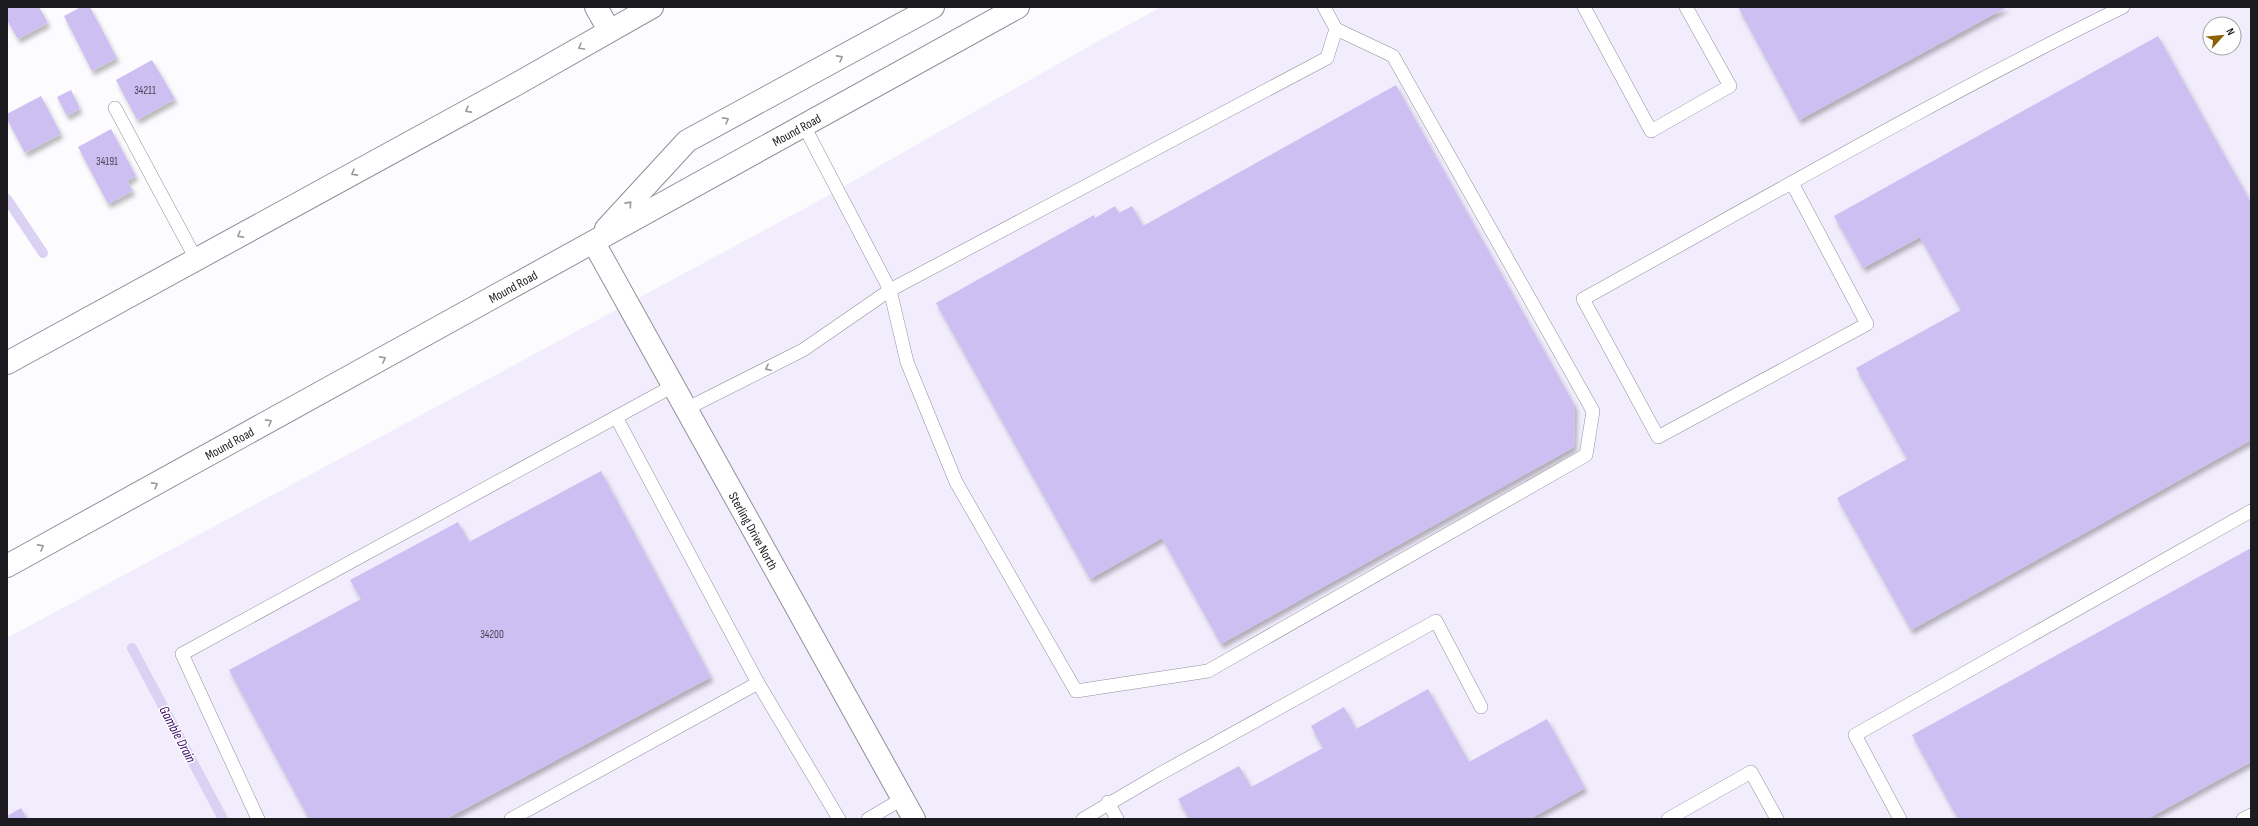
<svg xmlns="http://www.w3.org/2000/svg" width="2258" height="826" viewBox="0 0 2258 826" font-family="'Sofia Sans Condensed',sans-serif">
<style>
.built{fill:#f1edfd;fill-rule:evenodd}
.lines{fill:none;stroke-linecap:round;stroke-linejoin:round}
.stream{stroke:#dad1f3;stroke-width:10}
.building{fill:#cebff2;filter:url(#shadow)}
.lane-casing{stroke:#928f9b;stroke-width:14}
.street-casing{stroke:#928f9b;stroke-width:24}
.secondary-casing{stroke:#928f9b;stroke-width:24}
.lane{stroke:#fff;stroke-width:13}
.street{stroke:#fff;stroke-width:22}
.secondary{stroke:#fff;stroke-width:22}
.oneway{stroke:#99989a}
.labels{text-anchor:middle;stroke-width:3;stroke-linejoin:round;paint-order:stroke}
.number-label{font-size:11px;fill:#484454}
.street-label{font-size:13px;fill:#1c1b1f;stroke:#fff}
.water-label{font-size:14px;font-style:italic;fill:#360267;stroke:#fff}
</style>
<defs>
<filter id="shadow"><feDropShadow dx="2.5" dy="4.5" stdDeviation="2" flood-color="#0004"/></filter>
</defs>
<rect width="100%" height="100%" fill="#fcfbfe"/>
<path class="built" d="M1161 7H2251V819H7V638L813 204 1093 44ZM2210 24H2234V48H2210Z"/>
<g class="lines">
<g class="stream">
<path d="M7 199 43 253"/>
<path d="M132 648 223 819"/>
</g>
</g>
<g class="building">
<path d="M7 7H39L48 23 18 39 7 20Z"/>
<path d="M81 7H90L117 58 92 71 64 16Z"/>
<path d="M1738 7H2007L1799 120Z"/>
<path d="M2158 36 2251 203V440L1911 630 1837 498 1907 459 1856 368 1961 310 1920 237 1863 268 1834 216Z"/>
<path d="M152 60 175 99 137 120 116 80Z"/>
<path d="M1396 85 1575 406 1574 447 1221 644 1162 538 1090 579 936 303 1094 215 1095 218 1115 206 1119 213 1132 206 1143 226Z"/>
<path d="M71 90 80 109 67 116 57 97Z"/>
<path d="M41 96 61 134 25 153 7 119V114Z"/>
<path d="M111 129 136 176 127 181 133 191 108 204 78 147Z"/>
<path d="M601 471 711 677 446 819H309L229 670 361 599 350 580 458 522 469 542Z"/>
<path d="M2251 548V762L2147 819H1958L1912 735Z"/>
<path d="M1428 689 1469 762 1547 719 1585 788 1530 819H1189L1178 799 1239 766 1251 787 1323 748 1311 726 1344 707 1356 729Z"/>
<path d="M21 808 27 819H7V816Z"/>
</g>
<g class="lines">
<g class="lane-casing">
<g id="lane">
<path d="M1584 7 1651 131 1730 86 1686 7"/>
<path d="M115 108 196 259"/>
<path d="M804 126 890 290 1327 58 1336 29 1324 7"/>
<path d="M1792 183 1867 324 1658 437 1583 299C1762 200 1939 97 2123 7"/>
<path d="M686 409 803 350 890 290 907 362 956 482 1076 691 1208 671 1586 455 1593 411 1393 56 1336 29"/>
<path d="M758 683 839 819"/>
<path d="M1108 802 1117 819"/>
<path d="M258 819 182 654 673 386"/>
<path d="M511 819 758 683 616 417"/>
<path d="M868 819 902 799"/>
<path d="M1083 819 1158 775 1436 621 1481 707"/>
<path d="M1668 819 1751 772 1777 819"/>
<path d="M1900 819 1855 735 2251 511"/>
<path d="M2243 819 2251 815"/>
</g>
</g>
<g class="street-casing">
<g id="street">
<path d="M596 7 609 30"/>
<path id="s1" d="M594 243 914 819"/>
</g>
</g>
<g class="secondary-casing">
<g id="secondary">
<path d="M606 229 687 141 933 7"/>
<path d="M7 363 515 85 652 7"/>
<path id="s2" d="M7 566 1018 7"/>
</g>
</g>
<use href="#lane" class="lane"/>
<use href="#street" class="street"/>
<use href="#secondary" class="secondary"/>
</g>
<defs><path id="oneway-chevron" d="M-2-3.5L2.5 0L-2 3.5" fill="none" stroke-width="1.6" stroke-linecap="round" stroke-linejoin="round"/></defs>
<g class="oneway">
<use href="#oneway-chevron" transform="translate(581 47) rotate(150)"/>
<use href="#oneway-chevron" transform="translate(840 58) rotate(-29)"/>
<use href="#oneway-chevron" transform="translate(468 110) rotate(151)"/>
<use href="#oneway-chevron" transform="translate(726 120) rotate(-29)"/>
<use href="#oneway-chevron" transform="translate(354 173) rotate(151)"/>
<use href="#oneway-chevron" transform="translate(629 204) rotate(-48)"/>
<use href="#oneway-chevron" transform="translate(240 235) rotate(151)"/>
<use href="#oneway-chevron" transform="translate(383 359) rotate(-29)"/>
<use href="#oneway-chevron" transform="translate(768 368) rotate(153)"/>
<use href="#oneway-chevron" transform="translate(269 422) rotate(-29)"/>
<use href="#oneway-chevron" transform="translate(155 485) rotate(-29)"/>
<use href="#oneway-chevron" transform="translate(41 547) rotate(-29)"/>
</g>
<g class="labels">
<g class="number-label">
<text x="145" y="94">34211</text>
<text x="107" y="165">34191</text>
<text x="492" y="638">34200</text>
</g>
<g class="street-label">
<text dy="5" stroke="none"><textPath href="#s2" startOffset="902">Mound Road</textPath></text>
<text dy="5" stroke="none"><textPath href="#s2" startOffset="578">Mound Road</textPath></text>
<text dy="5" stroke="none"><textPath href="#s2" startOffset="254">Mound Road</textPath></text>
<text dy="5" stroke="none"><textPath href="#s1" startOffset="329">Sterling Drive North</textPath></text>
</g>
<g class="water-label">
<text transform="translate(178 734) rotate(62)" y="5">Gamble Drain</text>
</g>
</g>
<rect width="2258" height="826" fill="none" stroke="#1c1b1f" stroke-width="16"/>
<g transform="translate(2222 36) rotate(63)"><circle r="19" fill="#ffffff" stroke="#a4a4a5"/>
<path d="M0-3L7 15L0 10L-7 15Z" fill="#8b6102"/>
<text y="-6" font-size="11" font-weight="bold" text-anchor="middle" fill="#1c1b1f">N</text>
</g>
</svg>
